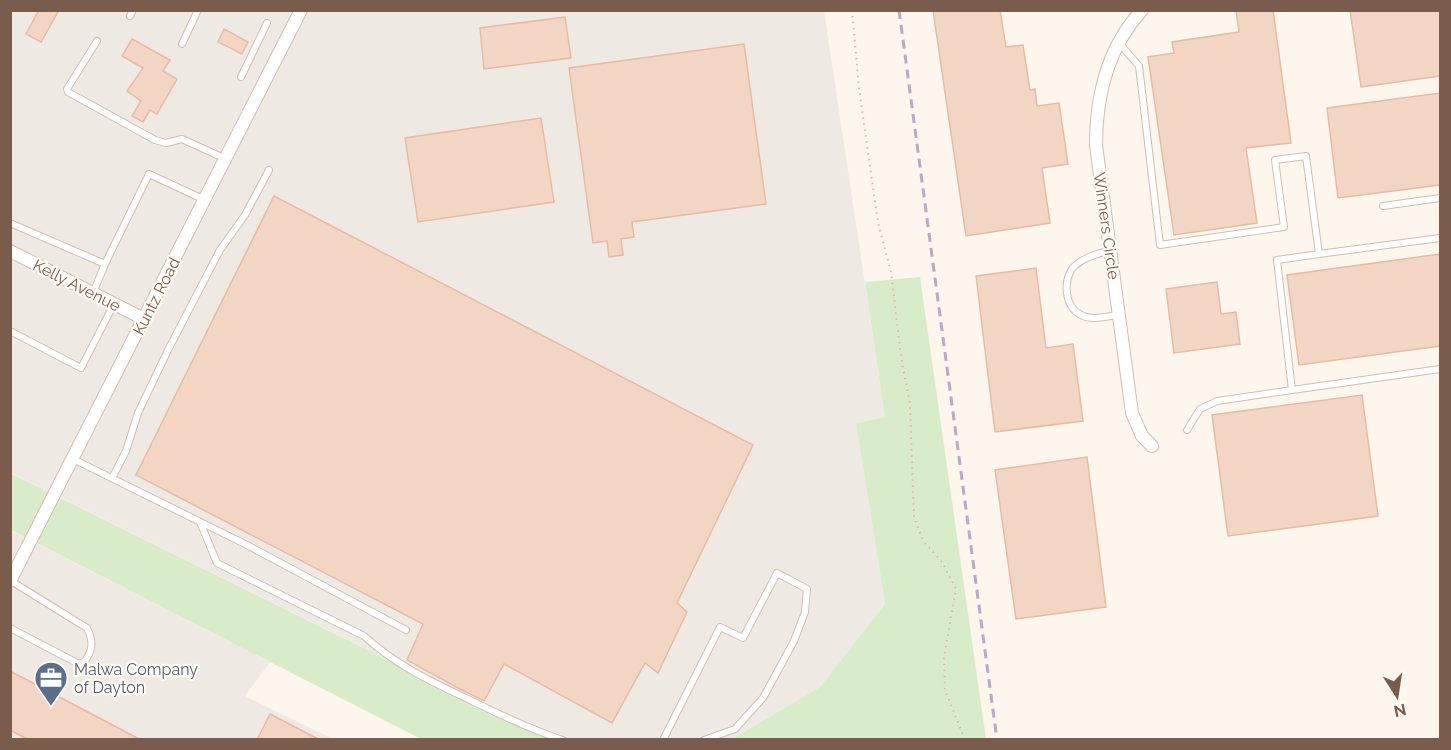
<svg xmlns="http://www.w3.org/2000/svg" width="1451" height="750" viewBox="0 0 1451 750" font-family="Raleway,sans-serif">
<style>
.industrial{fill:#efe9e4}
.green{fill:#d8ecc9}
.building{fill:#f3d5c3;stroke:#e6bba3;stroke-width:1.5}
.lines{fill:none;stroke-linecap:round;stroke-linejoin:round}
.service-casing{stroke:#d1beb0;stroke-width:8}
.minor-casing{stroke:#d1beb0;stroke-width:14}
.path{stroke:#d9b8a5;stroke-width:2;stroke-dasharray:1.5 4.5;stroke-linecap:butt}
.service{stroke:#fff;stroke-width:6}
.minor{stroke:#fff;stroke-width:12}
.rail{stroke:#b9a8c9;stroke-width:3;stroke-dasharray:9 6;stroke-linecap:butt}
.labels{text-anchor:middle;stroke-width:4.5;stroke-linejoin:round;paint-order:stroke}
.street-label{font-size:16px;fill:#7a5c4d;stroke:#fffaf3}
.service-label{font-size:16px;fill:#4e5e75;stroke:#fffaf3;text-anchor:start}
</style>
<rect width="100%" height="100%" fill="#fdf6ec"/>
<g class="industrial">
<path d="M10 11H824L885 417 856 423 885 604 820 687 732 739H548L11 473Z"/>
<path d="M10 530 270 662 245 696 333 739H11Z"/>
</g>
<g class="green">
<path d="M920 277 986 739H732L820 687 885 604 856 423 885 417 865 282Z"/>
<path d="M10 473 548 739H421L11 530Z"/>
</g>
<g class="building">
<path d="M39 10H59L41 42 26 34Z"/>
<path d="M933 10H1000L1006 47 1023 45 1030 90 1035 89 1037 106 1059 103 1068 164 1042 168 1050 223 966 236Z"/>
<path d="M1236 10H1273L1291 143 1246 148 1257 223 1174 235 1148 57 1174 53 1172 42 1239 32Z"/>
<path d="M1350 10H1440V76L1361 87Z"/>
<path d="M565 17 571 58 484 69 480 28Z"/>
<path d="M224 29 248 42 242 54 218 42Z"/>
<path d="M132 39 170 60 163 71 177 79 157 114 150 110 143 122 132 116 141 101 127 91 143 68 122 56Z"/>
<path d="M744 44 766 204 632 222 634 237 621 239 623 255 609 257 607 241 593 243 569 68Z"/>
<path d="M1440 93V185L1338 198 1327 108Z"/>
<path d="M541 118 554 202 418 222 405 138Z"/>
<path d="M274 196 753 445 677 603 687 612 658 673 645 663 612 723 504 664 484 701 458 688 407 660 423 624 136 475Z"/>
<path d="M1440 254V346L1299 365 1287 275Z"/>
<path d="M1036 268 1046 348 1073 344 1083 421 995 432 976 276Z"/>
<path d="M1217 282 1221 314 1236 312 1240 344 1174 353 1166 289Z"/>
<path d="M1362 395 1378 516 1228 536 1212 415Z"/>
<path d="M1087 457 1106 607 1016 619 995 470Z"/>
<path d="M10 671 141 740H29L10 730Z"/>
<path d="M270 714 320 740H257Z"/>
</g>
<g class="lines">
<g class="service-casing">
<g id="service">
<path d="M130 16 133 10"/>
<path d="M97 41 67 89 68 92 155 140 166 143 182 139 226 159"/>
<path d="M1119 43 1139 66 1160 245 1284 227 1275 160 1306 156 1319 254 1440 238"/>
<path d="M182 44 198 10"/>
<path d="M241 77 267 23"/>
<path d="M1383 206 1440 198"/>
<path d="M10 223 105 264 93 293"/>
<path d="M1110 250C1098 254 1080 258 1072 269 1063 283 1065 307 1081 315 1092 321 1107 316 1119 315"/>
<path d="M105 264 149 174 205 200"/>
<path d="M10 331 81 368 114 304"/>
<path d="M1292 390 1440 369"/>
<path d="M1187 430 1200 409 1217 401 1292 390 1277 260 1319 254"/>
<path d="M73 459 247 545 406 630"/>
<path d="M112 478 126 451 138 413 168 350 220 250 245 215 269 170"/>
<path d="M200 522 217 563 364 636C396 665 428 680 466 698 498 714 529 729 563 740"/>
<path d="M10 628 77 663H83C93 652 94 641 87 628L11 581"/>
<path d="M663 740 720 627 743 638 777 573 807 589 805 612 794 641 763 698 735 729 704 740"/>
</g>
</g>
<g class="minor-casing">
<g id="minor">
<path d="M1142 10C1107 48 1096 95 1096 145L1132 413 1142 436 1152 446"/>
<path d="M10 251 144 319"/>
<path d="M10 581 301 10"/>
</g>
</g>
<path class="path" d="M852 10 859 88 878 223 891 272 901 357 910 404 914 518 924 542 942 562 956 589 944 658 945 690 965 740"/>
<use href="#service" class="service"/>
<use href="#minor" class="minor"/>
<path class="rail" d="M899 10 997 740"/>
</g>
<defs>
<g id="office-pin" transform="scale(1.725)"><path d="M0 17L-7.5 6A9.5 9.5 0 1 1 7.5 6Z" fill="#5c6f8a" stroke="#fffaf3"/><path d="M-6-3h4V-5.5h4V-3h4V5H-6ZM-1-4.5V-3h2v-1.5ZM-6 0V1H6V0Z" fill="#fff"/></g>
</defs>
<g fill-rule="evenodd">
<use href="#office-pin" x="51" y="678"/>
</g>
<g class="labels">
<g class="street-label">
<text transform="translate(1107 226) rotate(82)" y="6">Winners Circle</text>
<text transform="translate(77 285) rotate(27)" y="6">Kelly Avenue</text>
<text transform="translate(156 296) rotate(-63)" y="6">Kuntz Road</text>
</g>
<g class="service-label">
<text x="74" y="675">Malwa Company<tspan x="74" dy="18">of Dayton</tspan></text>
</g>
</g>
<rect width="1451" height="750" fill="none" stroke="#7a5c4d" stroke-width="24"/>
<g transform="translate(1397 696) rotate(168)" stroke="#fffaf3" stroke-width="4.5" paint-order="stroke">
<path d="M0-4.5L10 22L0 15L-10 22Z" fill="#7a5c4d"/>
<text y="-9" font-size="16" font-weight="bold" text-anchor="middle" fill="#7a5c4d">N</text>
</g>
</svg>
